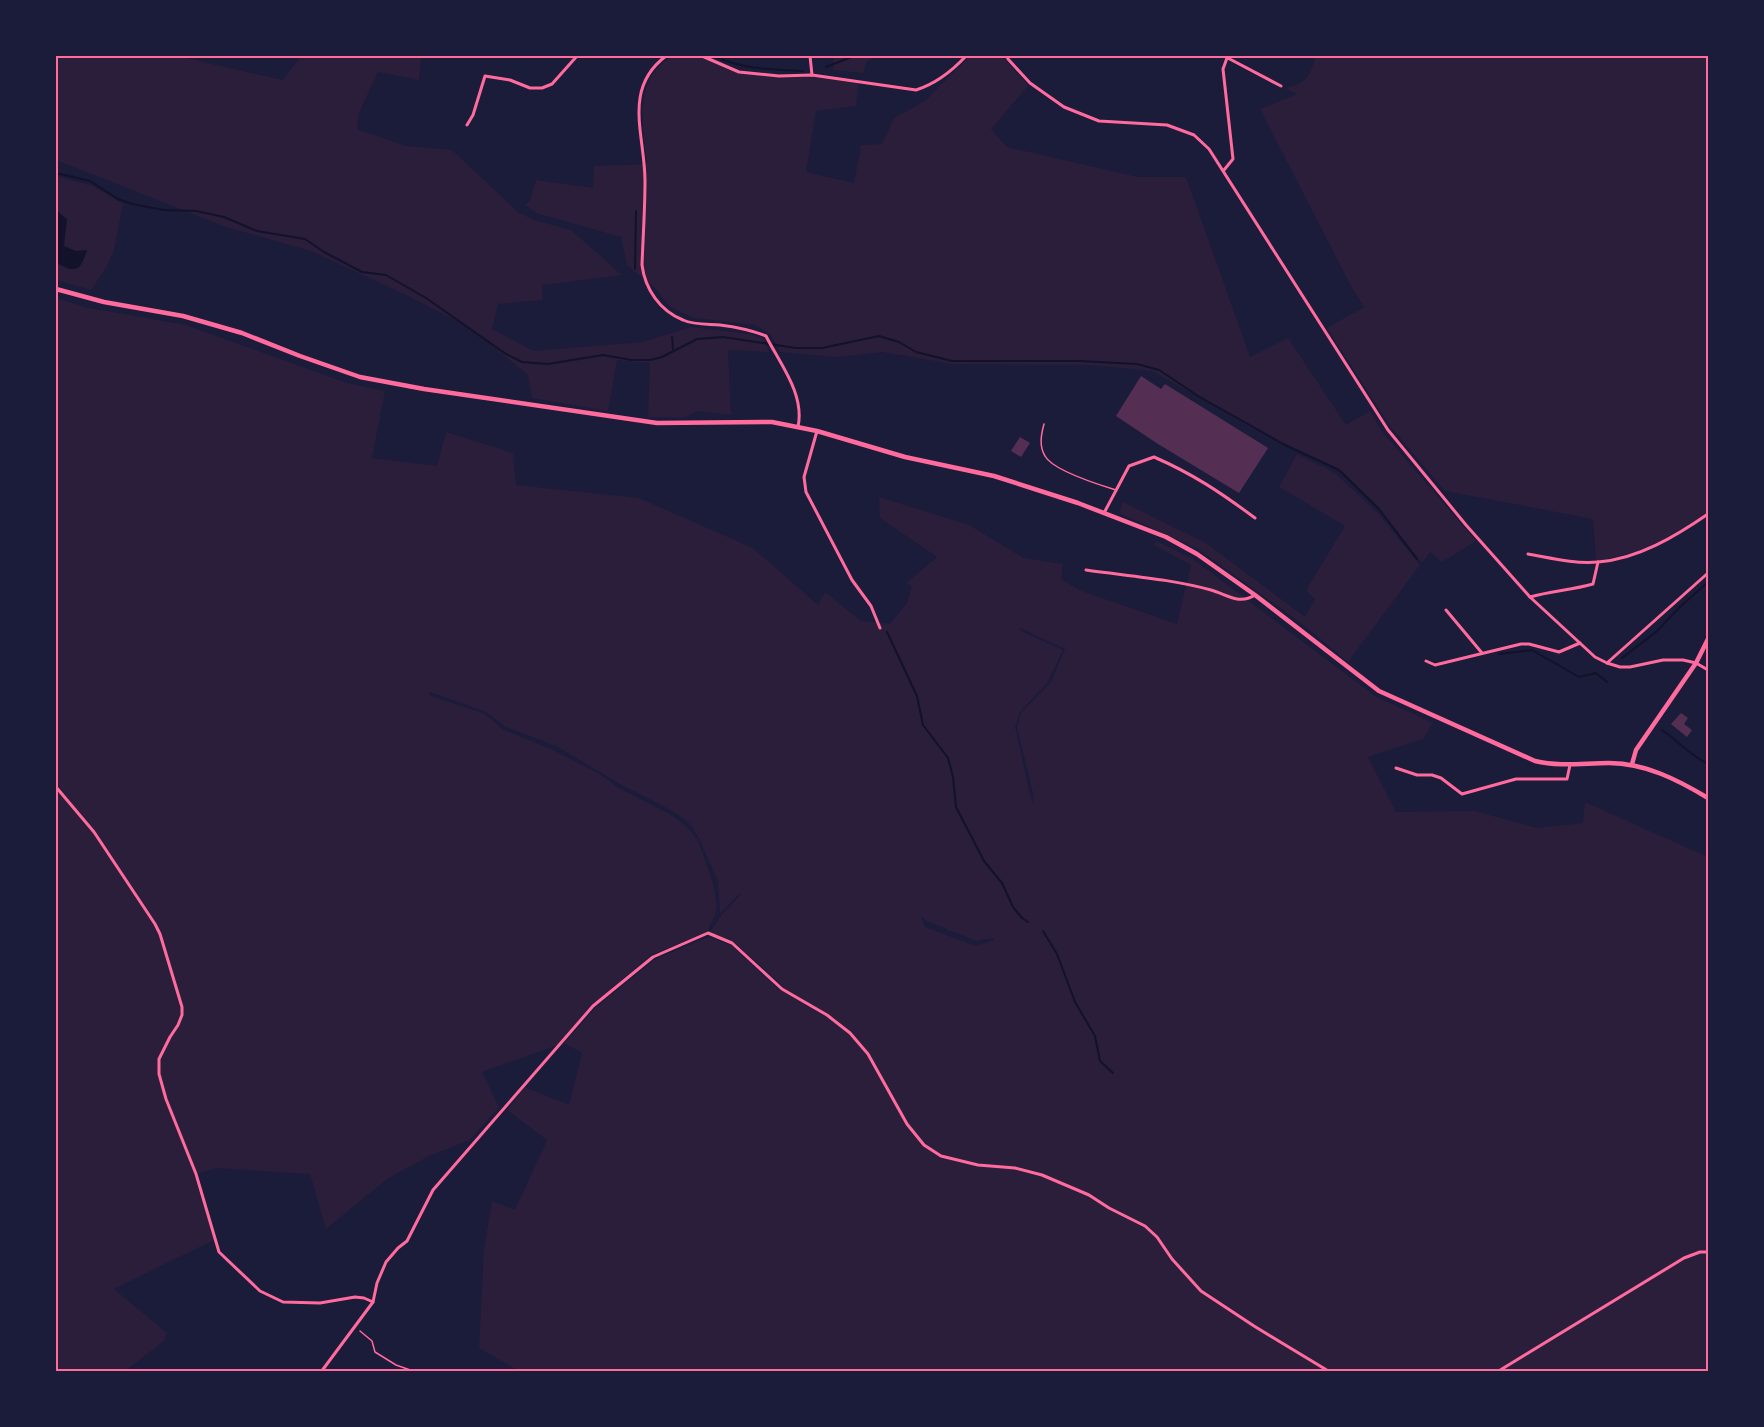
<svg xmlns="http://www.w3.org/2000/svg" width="1764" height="1427" viewBox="0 0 1764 1427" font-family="Ubuntu,sans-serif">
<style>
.green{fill:#2a1e3b;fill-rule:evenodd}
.water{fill:#12122b}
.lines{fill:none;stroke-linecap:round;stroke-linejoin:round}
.stream{stroke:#12122b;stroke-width:2}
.building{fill:#542f53}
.path{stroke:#ff6b9d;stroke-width:1.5}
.service{stroke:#ff6b9d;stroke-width:1.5}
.minor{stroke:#ff6b9d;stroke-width:3}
.secondary{stroke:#ff6b9d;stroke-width:4.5}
.neatline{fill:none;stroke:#ff6b9d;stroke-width:2}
</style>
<rect width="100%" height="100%" fill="#1b1b3a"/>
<g class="green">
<path d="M56 56H177L283 80 301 56H421L419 80 378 72 359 113 357 129 406 146 452 150 518 212 534 220 571 230 622 275 542 285 543 300 498 304 492 329 534 351 642 342 691 327 749 334 763 338 769 352 728 350 731 415 698 411 684 418 648 417 650 363 617 360 608 411 532 398 528 375 488 342 455 320 398 291 311 251 223 226 56 160Z"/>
<path d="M673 56H696L739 72 779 76 812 75 859 80 856 106 816 111 806 172 854 183 861 145 882 144 894 118 925 101 970 56H1002L1028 86 991 129 1007 147 1138 177H1186L1250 357 1288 338 1346 425 1370 411 1383 433 1476 541 1442 562 1430 552 1422 563 1379 509 1337 468 1257 431 1153 371 1092 365 953 364 882 352 839 357 780 352 770 334 755 325 694 318 669 306 656 289 627 265 621 237 536 213 525 205 530 200 536 180 593 188 594 166 647 164C643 125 632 79 673 56Z"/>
<path d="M834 56H878L867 61 863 73 833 70Z"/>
<path d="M1316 56H1708V513L1659 542 1635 552 1598 561 1596 560 1593 519 1445 491 1390 426 1327 328 1364 307 1352 288 1260 109 1297 94 1285 88C1307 84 1310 75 1316 56Z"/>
<path d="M56 176 93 186 123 204 114 250 107 266 91 290 56 280Z"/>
<path d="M56 298 84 307 186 325 347 383 385 391 372 458 437 466 446 432 513 453 516 485 639 498 753 548 818 605 825 592 861 621 890 624 907 603 912 586 906 583 937 557 880 518 879 497 969 525 1024 558 1063 564 1061 579 1079 590 1177 624 1191 565 1154 545 1156 541 1193 559 1375 696 1433 723 1423 739 1368 757 1396 812 1475 811 1537 828 1583 823 1585 802 1708 857V1371H519L479 1348 484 1249 492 1201 515 1210 547 1140 507 1110 525 1087 569 1105 582 1053 564 1043 595 1008 654 960 708 937 731 945 779 990 786 992 783 986 733 941 709 933 721 916 741 894 740 893 720 914 718 881 699 839 690 824 676 813 620 784 556 746 506 727 486 712 430 692 429 695 485 714 504 730 551 749 598 773 619 788 673 816 686 826 698 840 713 883 717 905 715 915 707 932 651 955 592 1005 558 1045 482 1072 499 1107 470 1140 429 1156 387 1179 326 1229 310 1174 216 1168 197 1174 167 1098 160 1074 161 1060 164 1049 178 1025 183 1007 161 934 95 831 56 786ZM1018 627 1065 649 1051 682 1021 713 1017 728 1034 797 1032 803 1015 727 1020 712 1048 682 1063 650 1023 632ZM921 917 927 921 976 941 993 938 994 940 976 946 925 927Z"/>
<path d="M1297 454 1335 473 1377 512 1420 565 1348 662 1301 623 1198 549 1119 513 1123 502 1206 543 1305 617 1315 599 1306 590 1345 526 1279 487Z"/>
<path d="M56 789 93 832 154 925 160 934 181 1007C181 1022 170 1032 164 1046 159 1055 158 1063 158 1074L194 1174 214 1240 114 1289 167 1333 164 1341 125 1371H56Z"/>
</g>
<path class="water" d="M57 211 67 219 64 246 76 251 87 250C80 272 76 273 56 263Z"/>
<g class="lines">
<g class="stream">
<path d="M713 56C747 70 767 69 803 71"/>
<path d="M826 67 854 56"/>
<path d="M56 173 90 181 118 199 132 204 164 210 196 211 224 217 257 231 305 239 324 252 362 272 386 275 426 298 506 354 522 362 548 364 603 355 632 360H650L662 357 697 339 723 337 796 348H822L879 336 899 342 916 352 952 361H1079L1137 364 1159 370 1198 396 1285 445 1339 470 1379 509 1417 559"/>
<path d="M635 269 636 211"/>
<path d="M672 337 673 349"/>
<path d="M887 632 917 696 923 725 948 758 953 777 956 807 984 861 1002 883 1013 907 1022 918 1028 922"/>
<path d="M1499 654 1532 650 1579 677 1596 673 1607 682"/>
<path d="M1622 658 1656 632 1681 606 1708 582"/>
<path d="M1662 730C1678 741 1690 755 1708 764"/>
<path d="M1043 931 1057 954 1075 1002 1095 1036 1100 1061 1113 1073"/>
</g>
</g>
<g class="building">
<path d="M1141 376 1161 389 1165 384 1268 448 1239 493 1158 444 1116 416Z"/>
<path d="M1020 437 1030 443 1021 457 1011 451Z"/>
<path d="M1681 713 1688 718 1684 724 1692 730 1687 737 1671 724Z"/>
</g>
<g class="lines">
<path class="path" d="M360 1331 372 1341 375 1352 396 1365 416 1372"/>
<path class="service" d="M1044 424C1041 435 1039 446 1045 456 1053 471 1100 485 1116 490"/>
<g class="minor">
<path d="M666 56C622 89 645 135 645 181 645 209 643 237 642 265 645 289 660 311 683 320 694 325 708 324 720 325 736 327 751 330 766 336 780 364 805 394 798 427"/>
<path d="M702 56 739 72 779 76 812 75 916 90C935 84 952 71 966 56"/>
<path d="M810 56 812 75"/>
<path d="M1007 56 1008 59 1030 83 1064 107 1099 121 1167 125 1194 135 1209 149 1388 430 1466 525 1530 597 1595 657 1607 663 1620 667H1630L1663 660H1683L1696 663 1708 670"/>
<path d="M1224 56 1281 86"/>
<path d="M467 125 473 115 485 76 510 80 530 88H542L552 84 577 56"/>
<path d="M1224 170 1233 159 1223 69 1227 58"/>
<path d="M817 431 804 477 806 492 852 580 871 606 880 628"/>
<path d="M1104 513 1129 466 1154 457C1193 474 1220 492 1255 518"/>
<path d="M1528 554C1551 558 1574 564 1598 562 1638 559 1676 536 1708 514"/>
<path d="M1086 570C1128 576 1171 579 1211 590 1228 595 1239 605 1255 595"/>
<path d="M1530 597C1551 591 1572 590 1593 584L1598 562"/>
<path d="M1446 610 1482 653"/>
<path d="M1426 661 1435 665 1521 644H1529L1559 652 1580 643"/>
<path d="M1607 663 1708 573"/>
<path d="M1396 768 1417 775H1432L1441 778 1462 794 1516 779H1567L1570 765"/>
<path d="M56 787 94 832 155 924 160 934 182 1007V1015L178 1025 170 1037 159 1059V1074L166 1099 196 1174 219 1252 260 1291 283 1302 320 1303 355 1297 364 1298 373 1302"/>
<path d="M321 1372 373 1302 377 1283 386 1262 398 1248 407 1241 433 1190 593 1006 653 957 708 933 732 943 782 989 827 1015 850 1033 868 1054 907 1124 924 1145 941 1156 978 1165 1015 1168 1042 1175 1089 1195 1109 1208 1145 1226 1157 1237 1172 1259 1201 1291 1254 1326 1330 1372"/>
<path d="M1497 1372 1684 1258 1700 1252H1708"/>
</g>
<g class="secondary">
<path d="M56 289 104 302 183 316 242 333 300 356 360 377 424 389 657 423 772 422 817 431 905 457 994 476 1078 503 1166 537 1197 554 1255 595 1379 691 1535 761C1560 767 1584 763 1609 763 1645 763 1678 780 1708 798"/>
<path d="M1632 764 1636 750 1696 663 1708 639"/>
</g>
</g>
<rect width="1764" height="1427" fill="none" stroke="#1b1b3a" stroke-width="114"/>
<rect x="57" y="57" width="1650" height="1313" class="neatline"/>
</svg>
